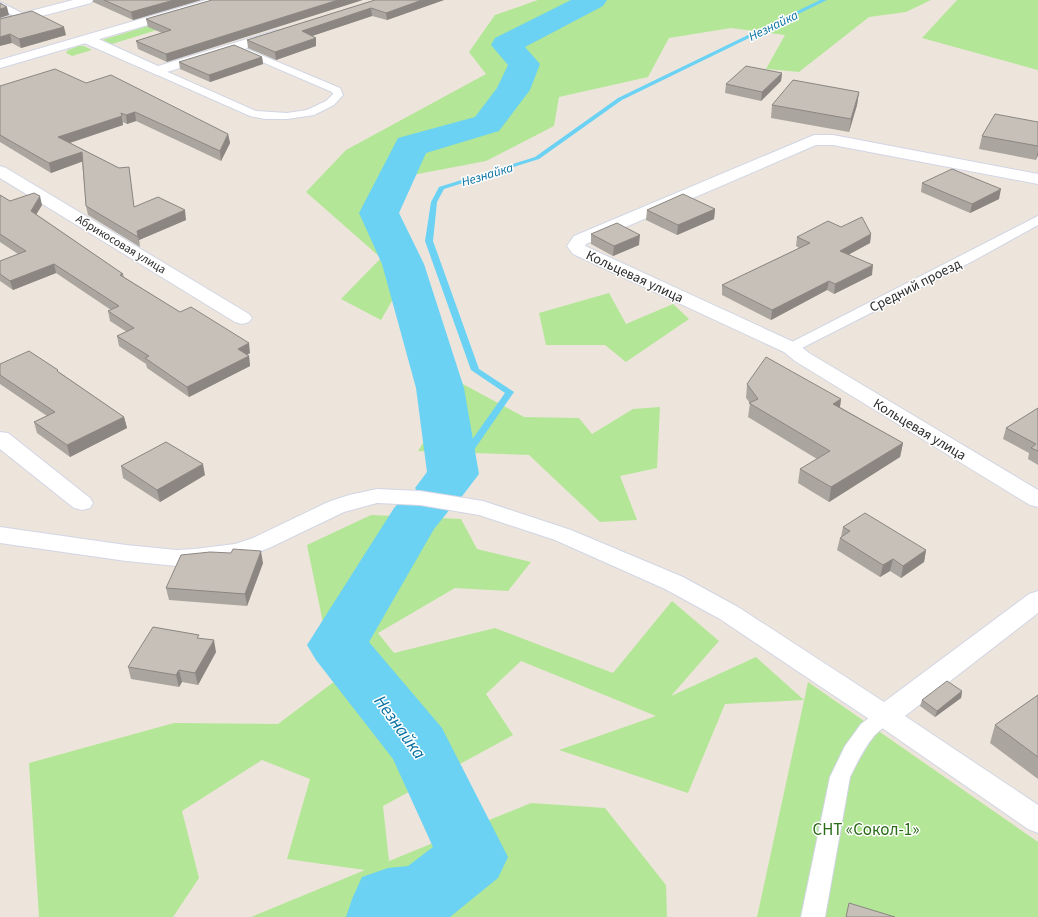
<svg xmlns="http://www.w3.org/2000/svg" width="1038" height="917" viewBox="0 0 1038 917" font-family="'Source Sans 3',sans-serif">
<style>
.green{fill:#b3e696}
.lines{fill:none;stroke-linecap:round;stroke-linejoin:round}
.stream{fill:#6bd2f3;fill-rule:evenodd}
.river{fill:#6bd2f3;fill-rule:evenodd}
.service-casing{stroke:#d1d5e4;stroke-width:2}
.minor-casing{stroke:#d1d5e4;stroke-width:2}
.tertiary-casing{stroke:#d1d5e4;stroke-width:2}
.service{fill:#fff;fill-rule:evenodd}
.minor{fill:#fff;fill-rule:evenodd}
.tertiary{fill:#fff;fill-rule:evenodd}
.wall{fill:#aaa59e}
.shaded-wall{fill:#8b8681}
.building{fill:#c6c0b8;stroke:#8b8681}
.labels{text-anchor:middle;stroke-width:3;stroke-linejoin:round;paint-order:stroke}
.far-street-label{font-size:12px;fill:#2b2b2b;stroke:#fff}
.far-water-label{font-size:13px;font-style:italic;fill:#0870a1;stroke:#fff}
.street-label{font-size:14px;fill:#2b2b2b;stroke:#fff}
.near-park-label{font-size:17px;fill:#2a6b17;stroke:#fff}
.near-water-label{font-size:18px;font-style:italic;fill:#0870a1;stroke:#fff}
</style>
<rect width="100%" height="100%" fill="#ede5dc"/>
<g class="green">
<path d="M538 0H931L906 12 869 17 799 72 766 69 785 35 731 28 669 38 648 77 559 97 554 126 486 161 376 182 417 257 381 320 341 299 381 258 306 192 346 150 486 74 469 52 495 15Z"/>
<path d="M957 0H1038V70L922 38Z"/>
<path d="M224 3 234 6 112 44 102 40Z"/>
<path d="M79 46H84L92 50 72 56 66 53 68 50Z"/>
<path d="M609 293 626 324 673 304 689 319 626 362 605 345H546L539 313Z"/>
<path d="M461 383 524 417 579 418 592 434 633 409 660 407 657 468 620 476 637 520 600 522 529 455 418 451Z"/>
<path d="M371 515 461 519 477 549 531 562 508 591 455 588 378 633 394 653 495 628 613 673 672 601 719 641 671 696 756 657 804 700 725 704 688 793 559 750 656 716 521 661 486 694 513 735 383 806 389 861 531 803 605 808 666 885 667 917H251L365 870 287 859 310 779 262 760 182 811 199 878 173 917H39L29 763 174 723 278 724 335 681 307 545Z"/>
<path d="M808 682 1038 842V917H757Z"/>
</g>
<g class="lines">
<path class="stream" d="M820 0H827L622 100 539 159 444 189 437 202 433 241 479 369 514 392 456 476H450L448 474 505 393 471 370 425 241 431 202 439 187 535 157 618 98Z"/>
<path class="river" d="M571 0H607L603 6 525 47 540 64 530 90 499 131 426 153 399 213 424 264 464 388 479 474 460 499 447 503 451 508 434 529 369 642 442 728 508 857 498 878 450 917H346L352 899 362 877 388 868 408 866 433 847 393 759 316 660 307 645 394 508 405 496 418 493 415 488 427 472 416 388 382 264 359 213 398 138 475 117 497 88 508 65 491 45 495 38Z"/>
<g class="service-casing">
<g id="service">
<path d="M0 2 26 15 28 17 26 19H20L0 9Z"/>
<path d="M242 47 340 88 343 95 334 105 314 115 287 119H265L250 116 153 73 152 71 153 69H161L256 111 287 113 307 110 326 101 333 94 332 92 239 52 237 50Z"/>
<path d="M1038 216V225L973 261 796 351 791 352 786 351 784 348 786 345Z"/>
<path d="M885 709 892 711 895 716C890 725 881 728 874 736 864 748 857 763 850 777L825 917H801L830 777 845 746 861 724 878 711Z"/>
</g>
</g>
<g class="minor-casing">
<g id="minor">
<path d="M73 0H93L91 3 0 27V19Z"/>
<path d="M277 30 282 31 284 34 282 37 157 75 82 42 80 39 82 36H92L158 66Z"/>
<path d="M814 135H833L1038 174V184L833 145H816L586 244 585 246 798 344 809 353 1038 490V507L1030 505 795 361 784 352 573 254 567 246 574 236Z"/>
<path d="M0 166 6 168 249 314 252 318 249 322 242 324 235 322 0 178Z"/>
<path d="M0 432 8 433 90 498 93 503 90 508 82 510 74 508 0 449Z"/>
<path d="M377 489 420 491 483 501 571 530 683 577 738 607 884 702 1029 594 1038 591V613L905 716 1038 805V833L1028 829 875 723 720 619 665 589 555 540 479 515 420 505 377 503 344 512 269 548 246 557 194 565 177 566 126 561 0 543V527L126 545 177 550 194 549 235 544 253 538 328 502 349 495Z"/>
</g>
</g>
<g class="tertiary-casing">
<path id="tertiary" d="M206 0H225L223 3 0 68V60Z"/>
</g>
<use href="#service" class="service"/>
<use href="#minor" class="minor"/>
<use href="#tertiary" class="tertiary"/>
</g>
<g class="wall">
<path d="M93 0H201L133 20 93 2Z"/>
<path d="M212 0 167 62 138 49 136 41 162 33 148 27 146 19Z"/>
<path d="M375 0H444L387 20 372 16 312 36 316 38V46L276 60 248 48 247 40Z"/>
<path d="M0 19 66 35 21 48 12 43Z"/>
<path d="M262 57 263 64 210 82 180 69 179 62Z"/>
<path d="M782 73 781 81 761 101 725 93 726 84Z"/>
<path d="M86 83 228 134 230 143 221 161 136 121 127 124 123 122V125L70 143 119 168 129 167 134 207 186 220 139 240 140 247 88 215 86 206 82 161 51 173 0 142V86Z"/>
<path d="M859 92 857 105 849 132 771 118 772 105Z"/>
<path d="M1038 122V155L1036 160 979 149 982 136Z"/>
<path d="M922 183 999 199 970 213 921 192Z"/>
<path d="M0 195 10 201 42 205 36 214 123 274 124 277 180 312 250 353 247 355 249 356 250 366 189 397 147 368 146 364 119 346 117 336 127 332 110 321 108 311 111 310 56 273 13 290 0 281V261L18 254 0 242Z"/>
<path d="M715 209 714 219 677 235 646 220 647 210Z"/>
<path d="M841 227 871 234 870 243 849 254 872 275 834 294 827 290 771 320 722 295V285L799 248 796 246 797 237Z"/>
<path d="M591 234 639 245 613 256 591 244Z"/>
<path d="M0 364 59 372 124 417 127 428 70 457 37 433 34 422 47 416 0 384Z"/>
<path d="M747 384 841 399 840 407 903 443 900 457 829 502 798 483 800 469 817 459 748 417 750 403 746 398Z"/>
<path d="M1038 408V465L1028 459 1029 453 1003 439 1006 428Z"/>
<path d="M121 466 205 475 160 502 123 478Z"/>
<path d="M843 527 926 550 924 562 901 578 890 571 880 577 837 550 840 538 841 537Z"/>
<path d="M263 563 247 606 169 600 166 588Z"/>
<path d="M199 638 216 652 198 685 182 682 179 687 131 679 128 667Z"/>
<path d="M962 691 961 698 935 717 920 706 922 700Z"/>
<path d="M1038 695V779L990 743 995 725Z"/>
</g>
<g class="shaded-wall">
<path d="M174 0H201L133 20 131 12Z"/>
<path d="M338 0H363L167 62 166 54Z"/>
<path d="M422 0H444L387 20 386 13Z"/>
<path d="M7 7 9 15 0 18V9Z"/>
<path d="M371 8 372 16 303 39 302 31Z"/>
<path d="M64 27 66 35 21 48 19 39Z"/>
<path d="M10 34 12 43 0 46V37Z"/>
<path d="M316 38V46L276 60 275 52Z"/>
<path d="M262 57 263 64 210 82 209 75Z"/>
<path d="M782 73 781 81 761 101 762 92Z"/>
<path d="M859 92 857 105 849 132 851 119Z"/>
<path d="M135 112 136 121 127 124 126 115Z"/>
<path d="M121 113 123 125 60 146 58 137Z"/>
<path d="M228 134 230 143 221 161 220 151Z"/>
<path d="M1038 150V155L1036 160Z"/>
<path d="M82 152 84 161 51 173 49 163Z"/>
<path d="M1001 189 999 199 970 213 972 204Z"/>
<path d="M40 196 42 205 33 220 31 211Z"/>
<path d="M715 209 714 219 677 235 678 225Z"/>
<path d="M185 210 186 220 139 240 140 247 137 231Z"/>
<path d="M871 234 870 243 839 260 840 251Z"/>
<path d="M640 235 639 245 613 256 614 246Z"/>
<path d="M54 264 56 273 13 290 10 281Z"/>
<path d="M873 265 872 275 834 294 835 284Z"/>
<path d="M829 281 827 290 771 320 772 310Z"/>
<path d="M249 343 250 353 239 359 238 349Z"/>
<path d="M249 356 250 366 189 397 187 387Z"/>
<path d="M841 399 839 413 833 404Z"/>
<path d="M124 417 127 428 70 457 67 445Z"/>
<path d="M903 443 900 457 829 502 831 487Z"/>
<path d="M203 464 205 475 160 502 157 490Z"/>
<path d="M926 550 924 562 901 578 903 566Z"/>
<path d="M261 551 263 563 247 606 245 594Z"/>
<path d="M893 559 890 571 880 577 883 565Z"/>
<path d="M214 640 216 652 198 685 195 673Z"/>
<path d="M179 670 182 682 179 687 176 675Z"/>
<path d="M962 691 961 698 935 717 937 711Z"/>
</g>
<g class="building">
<path d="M104 0H174L131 12Z"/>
<path d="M212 0H338L166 54 136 41 171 30 146 19Z"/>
<path d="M375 0H422L386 13 371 8 302 31 316 38 275 52 247 40Z"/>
<path d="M0 3 7 7 0 9Z"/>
<path d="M32 11 64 27 19 39 10 34 0 37V19Z"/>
<path d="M234 45 262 57 209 75 179 62Z"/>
<path d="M746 66 782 73 762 92 726 84Z"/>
<path d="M55 69 86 83 111 75 228 134 220 151 135 112 126 115 121 113 122 116 58 137 119 168 129 167 134 207 158 197 185 210 137 231 138 237 86 206 82 152 49 163 0 135V86Z"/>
<path d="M793 80 859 92 851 119 772 105Z"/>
<path d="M995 114 1038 122V146L982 136Z"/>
<path d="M952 169 1001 189 972 204 922 183Z"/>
<path d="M34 193 40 196 31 211 123 274 120 275 180 312 191 307 249 343 238 349 249 356 187 387 145 358 149 356 117 336 134 328 108 311 119 306 54 264 10 281 0 274V261L26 251 0 234V195L10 201Z"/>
<path d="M683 194 715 209 678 225 647 210Z"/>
<path d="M862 217 871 234 840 251 873 265 835 284 829 281 772 310 722 285 810 243 797 237 828 221 841 227Z"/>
<path d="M617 223 640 235 614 246 591 234Z"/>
<path d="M29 351 58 370 57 371 124 417 67 445 34 422 55 412 0 375V364Z"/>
<path d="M766 357 841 399 833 404 903 443 831 487 800 469 830 451 749 403 758 399 747 384Z"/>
<path d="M1038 408V451L1031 448 1036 444 1006 428Z"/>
<path d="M166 442 203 464 157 490 121 466Z"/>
<path d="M865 513 926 550 903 566 893 559 883 565 840 538 850 531 843 527Z"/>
<path d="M233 549 261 551 245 594 166 588 181 555 210 552 231 553Z"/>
<path d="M153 627 199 635 197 638 214 640 195 673 179 670 176 675 128 667Z"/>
<path d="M947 681 962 691 937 711 922 700Z"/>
<path d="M1038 695V757L995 725Z"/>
<path d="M849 903 895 917H846Z"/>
</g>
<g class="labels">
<g class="far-street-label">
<text transform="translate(121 244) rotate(31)" y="4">Абрикосовая улица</text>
</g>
<g class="far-water-label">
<text transform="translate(773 25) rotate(-26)" y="5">Незнайка</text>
<text transform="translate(487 174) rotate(-17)" y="5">Незнайка</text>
</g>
<g class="street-label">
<text transform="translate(635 276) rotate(25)" y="5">Кольцевая улица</text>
<text transform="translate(915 285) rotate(-27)" y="5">Средний проезд</text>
<text transform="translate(920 429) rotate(31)" y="5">Кольцевая улица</text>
</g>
<g class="near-park-label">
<text x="866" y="835">СНТ «Сокол-1»</text>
</g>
<g class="near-water-label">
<text transform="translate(400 727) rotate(54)" y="6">Незнайка</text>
</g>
</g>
</svg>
